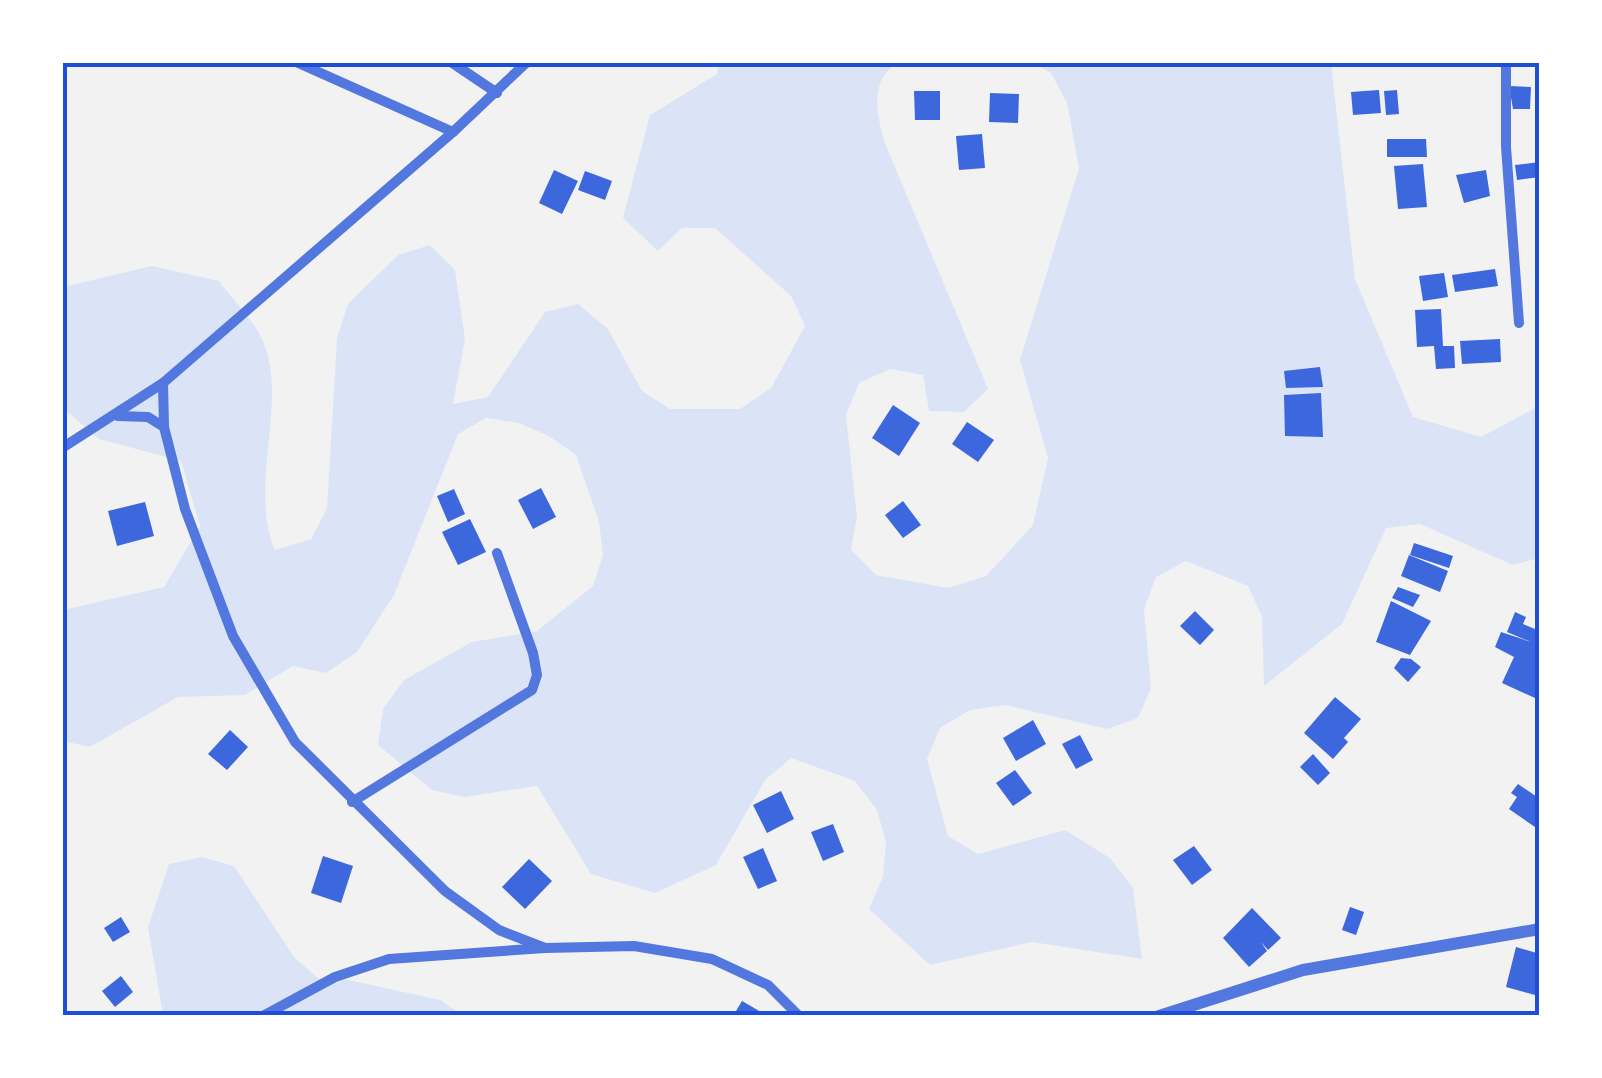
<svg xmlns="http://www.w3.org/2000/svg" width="1602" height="1078" viewBox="0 0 1602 1078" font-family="'Fira Sans Condensed',sans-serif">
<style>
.green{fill:#dbe4f7}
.building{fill:#3d67dc}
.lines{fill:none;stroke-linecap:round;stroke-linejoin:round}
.minor{stroke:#5277de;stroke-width:10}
.tertiary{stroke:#5277de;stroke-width:12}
.neatline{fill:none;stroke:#1d4ed8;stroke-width:4}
</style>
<rect width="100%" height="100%" fill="#f2f2f2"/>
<g class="green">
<path d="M719 63H897C869 81 877 114 884 141L988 389 964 412 929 411 923 375 890 369 859 383 846 415 857 517 851 550 876 575 948 588 986 576 1033 525 1048 458 1020 360 1079 168 1067 103 1051 73 1034 63H1331L1355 279 1413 417 1481 437 1539 406V558L1513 565 1420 524 1386 528 1342 624 1264 686 1262 617 1248 586 1186 561 1156 577 1144 609 1151 688 1138 718 1107 729 1006 705 970 710 940 728 927 759 948 836 978 854 1065 830 1110 858 1133 888 1142 959 1032 942 930 965 869 909 883 877 886 842 877 810 855 781 791 758 765 780 716 865 655 893 591 874 537 786 464 797 432 790 378 745 383 709 404 680 472 642 537 631 593 586 603 555 599 522 576 455 549 436 519 423 486 418 458 434 394 595 357 652 326 673 293 666 245 695 178 697 90 747 63 741V610L164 587 200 526 181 461 99 439 63 408V287L152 266 219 281C232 299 251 317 261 337 291 398 247 485 275 550L311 539 327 509 337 338 348 304 398 255 430 245 455 270 465 339 453 404 488 397 545 312 578 304 608 329 642 391 670 409H740L771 388 805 326 791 296 715 228H682L658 251 623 218 650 115 717 74Z"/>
<path d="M202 857 234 866 294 957 319 979 335 977 440 1000 462 1015H163L148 927 169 864Z"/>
</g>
<g class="building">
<path d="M1509 86 1531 87 1530 109H1513Z"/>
<path d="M1379 90 1381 113 1353 115 1351 92Z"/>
<path d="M1397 90 1399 114 1386 115 1384 91Z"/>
<path d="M914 91H940V120H915Z"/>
<path d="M990 93 1019 94 1018 123 989 122Z"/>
<path d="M982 134 985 168 959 170 956 136Z"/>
<path d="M1387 139H1426L1427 157H1387Z"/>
<path d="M1540 162V177L1517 180 1515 165Z"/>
<path d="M1423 164 1427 207 1398 209 1394 166Z"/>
<path d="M554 170 578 181 562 214 539 203Z"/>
<path d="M1486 170 1490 196 1464 203 1456 175Z"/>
<path d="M585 171 612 181 605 200 578 190Z"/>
<path d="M1495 269 1498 286 1455 292 1452 275Z"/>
<path d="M1444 273 1448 297 1423 301 1419 276Z"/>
<path d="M1441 309 1443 346H1454L1455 368 1436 369 1434 346 1417 347 1415 310Z"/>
<path d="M1500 339 1501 362 1462 364 1460 341Z"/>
<path d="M1320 367 1323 387 1286 388 1284 371Z"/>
<path d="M1321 393 1323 437 1285 436 1284 395Z"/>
<path d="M893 405 920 423 899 456 872 438Z"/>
<path d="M967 422 994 440 978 462 952 444Z"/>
<path d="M541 488 556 517 533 529 518 500Z"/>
<path d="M454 489 465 514 448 522 437 496Z"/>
<path d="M903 501 921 525 903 538 885 515Z"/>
<path d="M145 502 154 536 117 546 108 511Z"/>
<path d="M470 519 486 552 458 565 442 532Z"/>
<path d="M1414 543 1453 556 1449 568 1410 555Z"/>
<path d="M1409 555 1448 571 1440 592 1401 576Z"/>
<path d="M1398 587 1420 595 1413 607 1392 598Z"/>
<path d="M1391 601 1431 621 1410 655 1376 642Z"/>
<path d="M1195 611 1214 630 1200 645 1180 626Z"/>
<path d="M1515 612 1526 617 1523 624 1540 631V688L1535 698 1502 683 1514 657 1495 647 1501 632 1531 642 1507 632Z"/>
<path d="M1401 658 1411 659 1421 667 1408 682 1394 668Z"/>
<path d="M1335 697 1361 719 1344 738 1348 742 1333 759 1304 733Z"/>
<path d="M1033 720 1046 744 1016 761 1003 738Z"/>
<path d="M230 730 248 747 227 770 208 754Z"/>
<path d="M1080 735 1093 760 1076 769 1062 744Z"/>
<path d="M1313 754 1330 773 1318 785 1300 767Z"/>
<path d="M1015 770 1032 793 1013 806 996 783Z"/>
<path d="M1518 784 1540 799V821L1535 827 1509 809 1517 797 1511 793Z"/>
<path d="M781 791 794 819 767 833 753 805Z"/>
<path d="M833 824 844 852 823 861 811 832Z"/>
<path d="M1194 846 1212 870 1192 885 1173 860Z"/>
<path d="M763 848 777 881 758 889 743 857Z"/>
<path d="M323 856 353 866 341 903 311 893Z"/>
<path d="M529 859 552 881 525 909 502 887Z"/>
<path d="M1350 907 1364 912 1356 935 1342 930Z"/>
<path d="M1252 908 1281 938 1268 950 1261 942 1267 951 1249 967 1223 938Z"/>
<path d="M121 917 130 932 113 942 104 928Z"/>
<path d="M1516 947 1540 954V979L1535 995 1506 987Z"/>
<path d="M121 976 133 992 115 1007 102 991Z"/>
<path d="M742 1001 768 1016H733Z"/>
</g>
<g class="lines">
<g class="minor">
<path d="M296 62 453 132"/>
<path d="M451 62 497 93"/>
<path d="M1506 62V147L1519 323"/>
<path d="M163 383 164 427 185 509 233 636 295 742 445 891 499 930 545 948"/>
<path d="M118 416 148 417 164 427"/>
<path d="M62 448 163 383 453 132 527 62"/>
<path d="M352 802 532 690 537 675 533 653 497 553"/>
<path d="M263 1016 335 977 389 959 545 948 634 946 712 959 768 985 799 1016"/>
</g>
<path class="tertiary" d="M1159 1016 1303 970 1540 929"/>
</g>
<rect width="1602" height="1078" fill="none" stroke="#ffffff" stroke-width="130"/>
<rect x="65" y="65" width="1472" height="948" class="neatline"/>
</svg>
